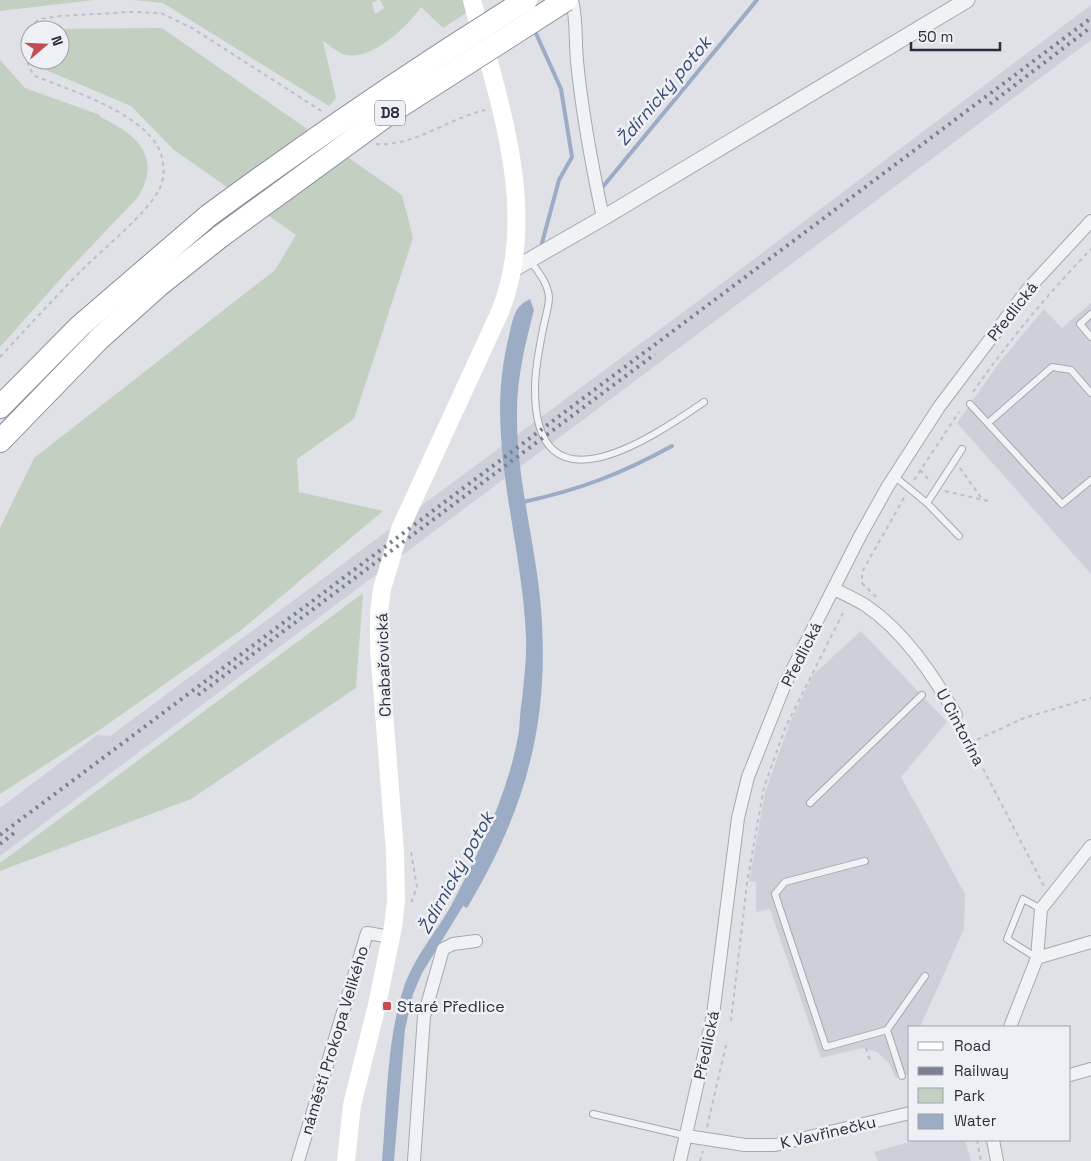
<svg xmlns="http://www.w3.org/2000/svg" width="1091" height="1161" viewBox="0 0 1091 1161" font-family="'Space Grotesk',sans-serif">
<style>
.built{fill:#cdd0d9}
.green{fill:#c3d0c1}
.water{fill:#9cacc5}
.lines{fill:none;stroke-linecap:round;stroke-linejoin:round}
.stream{stroke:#9cacc5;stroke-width:4}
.service-casing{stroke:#a5a8b1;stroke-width:8}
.minor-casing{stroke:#a5a8b1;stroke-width:14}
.tertiary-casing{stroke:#a5a8b1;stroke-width:17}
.motorway-casing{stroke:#878e9d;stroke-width:24}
.path{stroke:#bdbfc6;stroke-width:2;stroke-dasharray:4 4;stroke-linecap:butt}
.service{stroke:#f1f2f6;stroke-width:6}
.minor{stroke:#f1f2f6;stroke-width:12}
.tertiary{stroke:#f1f2f6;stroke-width:15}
.secondary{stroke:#fff;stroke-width:18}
.motorway{stroke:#fff;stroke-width:22}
.rail{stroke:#7a808f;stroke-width:4;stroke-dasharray:2.5 5;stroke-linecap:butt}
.motorway-bridge-casing{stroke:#878e9d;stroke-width:24;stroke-linecap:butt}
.motorway-bridge{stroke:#fff;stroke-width:22}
.poi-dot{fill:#c44c52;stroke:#eef0f5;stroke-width:2}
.labels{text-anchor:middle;stroke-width:5;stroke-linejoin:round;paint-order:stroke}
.shield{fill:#eef0f5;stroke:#646874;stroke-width:1}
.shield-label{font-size:15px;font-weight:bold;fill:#292e3d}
.street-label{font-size:16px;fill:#292e3d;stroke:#eef0f5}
.poi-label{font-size:16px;fill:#292e3d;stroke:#eef0f5;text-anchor:start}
.water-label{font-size:18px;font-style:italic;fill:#36496e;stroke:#eef0f5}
</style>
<rect width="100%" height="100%" fill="#dfe1e7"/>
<g class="built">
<path d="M1091 5V40L0 856V808L97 735 110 736 717 287Z"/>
<path d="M1091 303V574L957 423 999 363 1044 309 1062 328Z"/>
<path d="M861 631 947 722 901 777 965 894 964 929 920 1027H910V1073L896 1078 889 1063 877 1052 862 1048 821 1058 770 909 756 912V882L749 881 765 793 790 722 813 675Z"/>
<path d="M917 1140H965L971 1161H878L874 1152Z"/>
</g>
<g class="green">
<path d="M0 0H94L0 11Z"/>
<path d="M133 0H378L372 3 375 14 384 8 380 0H463L466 13 443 28 421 7C407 27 373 60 346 55 337 53 330 45 323 41L336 98 329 106 163 3Z"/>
<path d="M162 28 402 195 413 238 354 419 297 459 299 492 383 511 240 631 101 729 0 794V528L34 458 275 270 296 235 174 150 131 106 34 65 36 60H60V30L49 29Z"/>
<path d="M0 60 25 88 100 115V117C136 134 163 156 138 197L65 274 0 347Z"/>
<path d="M363 593 356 688 191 799 0 871V863Z"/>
</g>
<path class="water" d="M530 299 534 310C525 345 516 381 517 418 517 487 539 555 542 624 548 732 522 816 467 908L463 906 422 973 413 994 405 1029 394 1161H382C387 1105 386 1044 403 990 413 958 436 933 452 904 480 850 509 792 519 731 520 721 520 710 522 700 524 679 527 658 526 637 522 535 483 437 509 336 513 319 514 306 530 299Z"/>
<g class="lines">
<g class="stream">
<path d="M534 29 561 89 572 157 559 180 542 243"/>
<path d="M601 189 757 0"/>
<path d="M523 502C579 490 621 474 672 446"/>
</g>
<g class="service-casing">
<g id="service">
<path d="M530 260C538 272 548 283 549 297 549 306 546 315 544 324 540 345 535 366 535 388 534 517 649 440 704 402"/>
<path d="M1091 314 1080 324 1091 337"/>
<path d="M970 404 1062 504 1091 480"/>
<path d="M988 423 1052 367 1071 370 1091 393"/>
<path d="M894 476 927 503 962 449"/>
<path d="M927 503 959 536"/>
<path d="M810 803 922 695"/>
<path d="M865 861 785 882 775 894 826 1047 887 1030"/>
<path d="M1037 958 1007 939 1023 899 1041 909"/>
<path d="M902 1076 887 1030 925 976"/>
<path d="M593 1114 687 1136"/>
</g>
</g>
<g class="minor-casing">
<g id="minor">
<path d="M572 0C577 21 575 40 577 61 582 114 592 166 603 218"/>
<path d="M834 589C844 594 855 599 865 605 904 631 933 675 956 715"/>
<path d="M1037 958 1091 942"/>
<path d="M1010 1027 1037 958 1041 909 1091 846"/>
<path d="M1070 1075 1091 1069"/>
<path d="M687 1136 745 1145H775L910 1113"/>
<path d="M993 1140 997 1161"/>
<path d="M298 1161 367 933 391 937"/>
<path d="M414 1161 424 1016 443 949 453 944 476 941"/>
<path d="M680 1161 713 1015 738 818 748 777 785 684 860 536 888 486 939 407 1028 289 1091 221"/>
</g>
</g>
<g class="tertiary-casing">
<path id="tertiary" d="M514 269 603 218 967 0"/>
</g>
<g class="motorway-casing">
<g id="motorway">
<path d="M0 407 80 326 208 216"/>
<path d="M0 441 99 339 158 286 221 236"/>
</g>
</g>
<g class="path">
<path d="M32 30 34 24 39 19 60 16 131 12 161 13 192 28 323 112"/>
<path d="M376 144C414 147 449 118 485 110"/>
<path d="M0 357C28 327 55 297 84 268 105 247 147 214 160 188 166 175 164 157 157 145 134 110 72 91 35 76 25 64 26 54 30 40"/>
<path d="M973 392C1009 340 1048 294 1091 249"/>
<path d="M960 468 982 499"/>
<path d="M920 470 930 481"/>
<path d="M914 480 959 412"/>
<path d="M945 491 988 501"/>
<path d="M876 597 862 583V572L905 496"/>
<path d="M961 726 1044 886"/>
<path d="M970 743 1024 718 1091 698"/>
<path d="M411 852 417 887 411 903"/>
<path d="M731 1021 747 883 764 787 786 726 843 613"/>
<path d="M866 1048 870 1061"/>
<path d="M707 1127 727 1041"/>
<path d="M977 1140 981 1161"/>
<path d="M700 1161 703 1151"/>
</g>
<use href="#service" class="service"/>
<use href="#minor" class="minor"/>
<use href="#tertiary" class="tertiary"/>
<path class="secondary" d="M346 1161 352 1105 377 1005 393 927 396 901 395 852 379 649V613L382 589 400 529 499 314C541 214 498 100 472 0"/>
<use href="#motorway" class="motorway"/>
<g class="rail">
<path d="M990 104 1091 27"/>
<path d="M198 695 655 354"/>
<path d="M0 835 1091 18"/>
<path d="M0 844 14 833"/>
</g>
<g class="motorway-bridge-casing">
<g id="motorway-bridge">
<path d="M208 216C311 140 417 68 526 0"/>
<path d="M221 236 391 112 566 0"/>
</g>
</g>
<use href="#motorway-bridge" class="motorway-bridge"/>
</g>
<rect class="poi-dot" x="382" y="1001" width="10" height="10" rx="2.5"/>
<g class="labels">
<rect class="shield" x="375" y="100.5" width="30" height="25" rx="4"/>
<g class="shield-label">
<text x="390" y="118">D8</text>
</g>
<g class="street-label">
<text transform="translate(1012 311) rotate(-52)" y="6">Předlická</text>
<text transform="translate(801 654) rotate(-63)" y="6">Předlická</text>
<text transform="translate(383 665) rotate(-92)" y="6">Chabařovická</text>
<text transform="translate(961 727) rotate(62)" y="6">U Cintorína</text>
<text transform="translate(334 1040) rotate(-73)" y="6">náměstí Prokopa Velikého</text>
<text transform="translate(706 1045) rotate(-78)" y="6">Předlická</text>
<text transform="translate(828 1132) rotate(-13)" y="6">K Vavřinečku</text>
</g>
<g class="poi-label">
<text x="397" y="1012">Staré Předlice</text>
</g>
<g class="water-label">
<text transform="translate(664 91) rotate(-50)" y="6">Ždírnický potok</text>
<text transform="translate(456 873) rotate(-61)" y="6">Ždírnický potok</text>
</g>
</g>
<rect x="908" y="1026" width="162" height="115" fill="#eef0f5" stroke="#9fa2ab"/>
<rect x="918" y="1042" width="25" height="8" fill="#ffffff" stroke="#9fa2ab"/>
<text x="954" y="1051" font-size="15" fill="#292e3d">Road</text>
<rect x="918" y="1067" width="25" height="8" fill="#7a808f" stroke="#9fa2ab"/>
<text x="954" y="1076" font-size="15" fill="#292e3d">Railway</text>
<rect x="918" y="1088" width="25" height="15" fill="#c3d0c1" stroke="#9fa2ab"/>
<text x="954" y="1101" font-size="15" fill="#292e3d">Park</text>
<rect x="918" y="1114" width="25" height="15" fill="#9cacc5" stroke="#9fa2ab"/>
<text x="954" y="1126" font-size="15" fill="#292e3d">Water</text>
<g transform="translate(45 45) rotate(71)"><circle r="24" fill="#eef0f5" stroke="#9fa2ab"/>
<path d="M0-4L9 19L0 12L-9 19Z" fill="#c44c52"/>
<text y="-8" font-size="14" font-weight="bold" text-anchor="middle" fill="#292e3d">N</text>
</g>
<path d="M911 42v8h89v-8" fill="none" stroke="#292e3d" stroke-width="2.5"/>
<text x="918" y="42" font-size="15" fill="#292e3d" stroke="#eef0f5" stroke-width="4" paint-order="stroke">50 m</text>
</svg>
